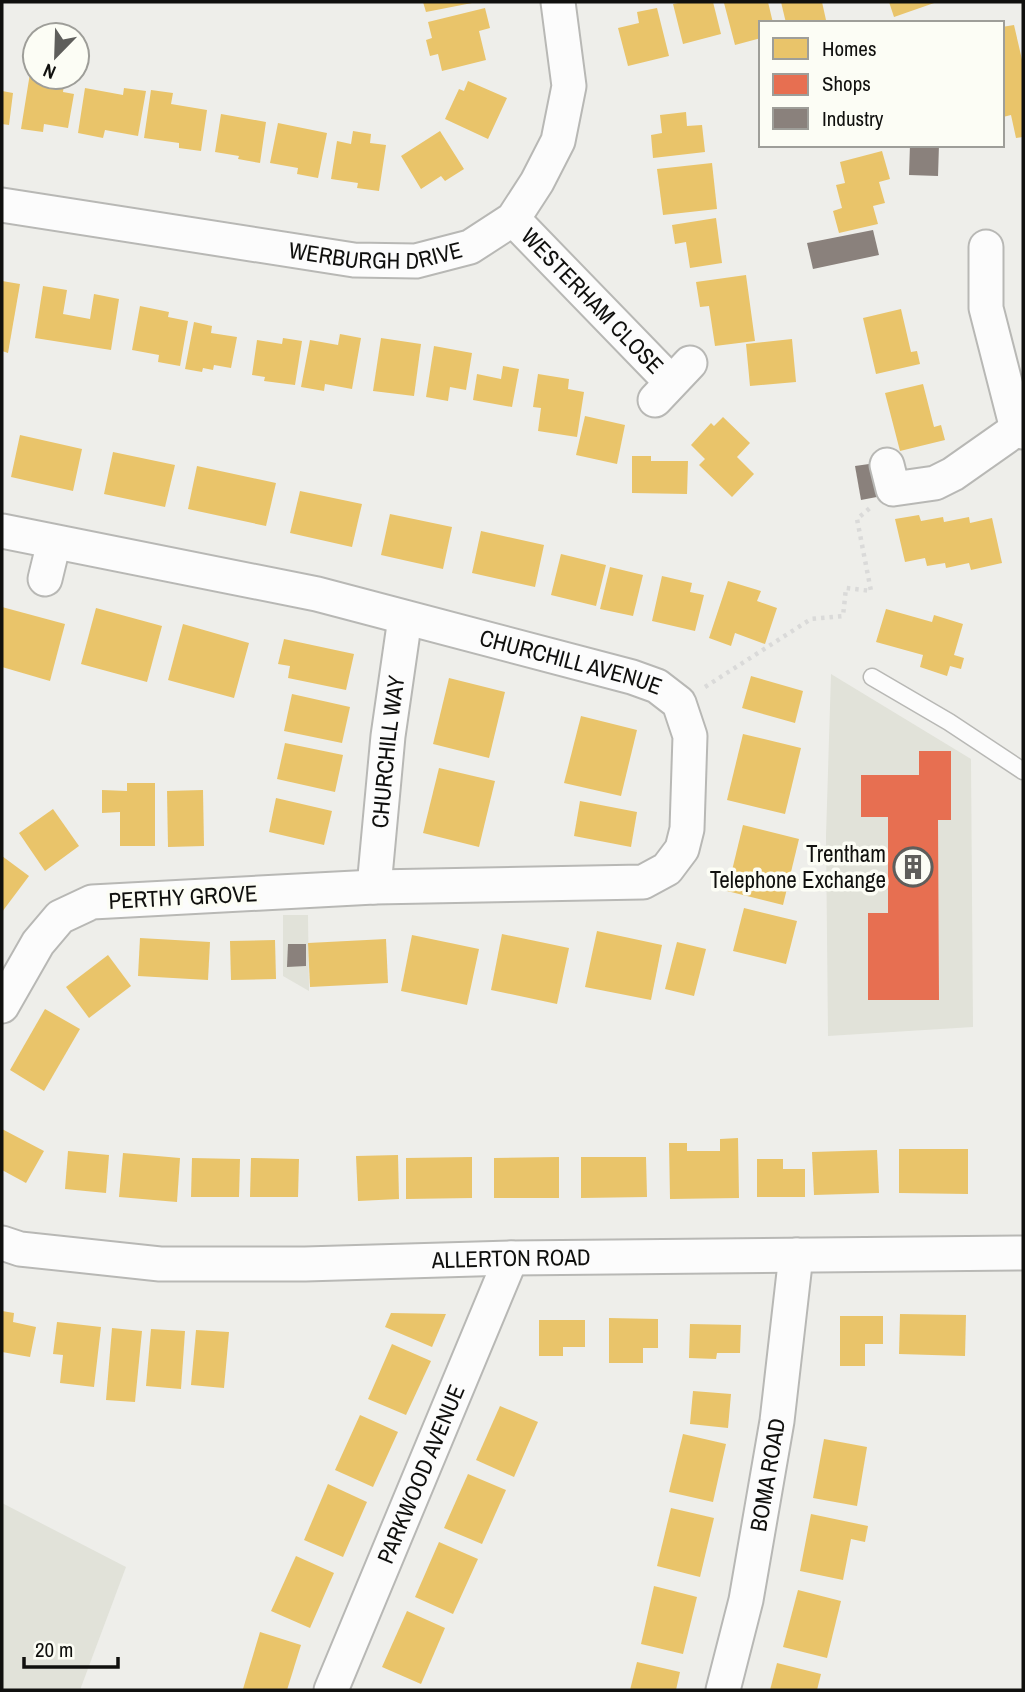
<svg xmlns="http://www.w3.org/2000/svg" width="1025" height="1692" viewBox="0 0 1025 1692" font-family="'Archivo Narrow',sans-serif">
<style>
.built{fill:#e1e2d9}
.homes{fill:#e9c46a}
.shops{fill:#e76f51}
.industry{fill:#8a817c}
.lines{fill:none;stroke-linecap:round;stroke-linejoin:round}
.service-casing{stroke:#b8b8b5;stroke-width:19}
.minor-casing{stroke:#b8b8b5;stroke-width:37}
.path{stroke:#dadad9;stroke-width:4.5;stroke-dasharray:3.5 5;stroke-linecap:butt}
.service{stroke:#fcfcfc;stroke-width:16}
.minor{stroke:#fcfcfc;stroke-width:33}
.labels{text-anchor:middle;stroke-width:7;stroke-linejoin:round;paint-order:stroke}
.street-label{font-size:23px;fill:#10100e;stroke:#fcfdf5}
.poi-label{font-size:23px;fill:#10100e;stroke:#fcfdf5;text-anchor:end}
</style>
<rect width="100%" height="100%" fill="#eeeeea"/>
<g class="built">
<path d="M831 674 971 759 973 1027 828 1036 826 836Z"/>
<path d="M283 915H308L309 991 283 976Z"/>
<path d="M2 1503 126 1567 80 1690H2Z"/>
</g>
<g class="homes">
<path d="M423 2H472V3L426 12Z"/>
<path d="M683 2H713L721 34 683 44 673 4Z"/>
<path d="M731 2H768L773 23H761V38L735 45 724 3Z"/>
<path d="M781 2H822L826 20 813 23H786Z"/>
<path d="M889 2H937L894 17Z"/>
<path d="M485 8 490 28 479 31 486 60 442 71 438 54 430 56 426 40 432 38 428 22Z"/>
<path d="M657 8 669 56 628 66 618 28 639 23 637 12Z"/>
<path d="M1014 25 1023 64V137L1016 138 1011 115 1003 117 1002 112V27Z"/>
<path d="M31 67 35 68V77H65L63 92 74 94 68 128 44 124 43 132 21 129Z"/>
<path d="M468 81 507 98 488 139 445 119 459 89 464 91Z"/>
<path d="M85 88 123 95 124 88 146 91 138 136 105 130 103 138 78 133Z"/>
<path d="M151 90 173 93 171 104 207 110 201 151 179 148V143L144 138Z"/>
<path d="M2 91 13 93 9 125 2 124Z"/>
<path d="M686 112 687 126 702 125 705 152 653 158 651 135 662 133 660 115Z"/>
<path d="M221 114 266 122 260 163 238 159 239 156 215 152Z"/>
<path d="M278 123 327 133 318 178 297 174 298 168 270 163Z"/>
<path d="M353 131 371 134 370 143 386 145 379 191 357 188 358 183 331 179 337 141 351 144Z"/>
<path d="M440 131 464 169 445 181 441 176 421 189 401 156Z"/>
<path d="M882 151 890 179 879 182 885 203 873 206 878 224 839 233 833 211 842 208 836 185 845 183 840 162Z"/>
<path d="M712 163 717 209 663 215 657 169Z"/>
<path d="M716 218 722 263 690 268 686 242 675 244 672 225Z"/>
<path d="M746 275 755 341 715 346 709 306 700 307 696 282Z"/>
<path d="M2 281 20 284 8 353 2 351Z"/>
<path d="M43 286 67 290 63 314 90 319 94 294 119 299 111 350 35 338Z"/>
<path d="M140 306 169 312 168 317 188 321 180 366 158 362 159 355 132 350Z"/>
<path d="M901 309 911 352 917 351 920 364 876 374 863 318Z"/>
<path d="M194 322 212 326 211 333 237 337 231 368 214 365 213 370 203 368 202 372 185 369Z"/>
<path d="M340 334 361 338 352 389 325 384 324 391 301 387 310 340 338 345Z"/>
<path d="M283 338 302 341 295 385 264 381 265 377 252 375 257 340 282 344Z"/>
<path d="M381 338 421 344 414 396 373 391Z"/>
<path d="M792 339 796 382 750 386 746 344Z"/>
<path d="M434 346 472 353 466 390 450 387 448 401 426 397Z"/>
<path d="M503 366 519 369 512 407 473 400 477 374 501 379Z"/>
<path d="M538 374 569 379 568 389 584 392 577 437 538 431 541 408 533 407Z"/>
<path d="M923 384 934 427 941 425 945 440 900 451 885 393Z"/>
<path d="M585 416 625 425 617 464 576 455Z"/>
<path d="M723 417 750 443 737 457 754 474 732 497 699 465 705 459 691 445 711 423 714 426Z"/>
<path d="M20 435 82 449 73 491 11 477Z"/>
<path d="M113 452 175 465 165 507 104 494Z"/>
<path d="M632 456H651V461H688L687 494 632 493Z"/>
<path d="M197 466 276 483 266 526 188 509Z"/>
<path d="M300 491 362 504 352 547 290 533Z"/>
<path d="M390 514 452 527 443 569 381 555Z"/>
<path d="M919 515 921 521 943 517 944 522 969 517 970 523 992 518 1002 563 971 570 969 563 946 568 945 563 927 566 925 558 905 562 895 519Z"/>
<path d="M481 531 544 545 535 587 472 573Z"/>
<path d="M561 554 606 565 596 606 551 595Z"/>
<path d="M610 567 643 575 633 616 600 609Z"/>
<path d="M662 576 692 583 690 592 704 595 695 631 652 621Z"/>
<path d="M728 581 761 591 757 601 777 608 765 644 735 633 731 646 709 638Z"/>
<path d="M2 607 65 624 50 681 2 667Z"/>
<path d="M96 608 162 626 147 682 81 664Z"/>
<path d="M886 609 932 622 934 615 963 624 954 655 964 658 961 669 950 666 947 676 920 667 923 655 876 642Z"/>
<path d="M183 624 249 643 234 698 168 680Z"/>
<path d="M284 639 354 654 346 690 288 678 290 666 278 664Z"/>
<path d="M751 676 803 691 795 723 742 708Z"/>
<path d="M449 678 505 692 489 758 433 744Z"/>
<path d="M292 694 350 707 342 743 284 731Z"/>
<path d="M581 716 637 730 621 796 564 783Z"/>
<path d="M743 734 801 748 785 814 727 800Z"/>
<path d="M285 743 343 755 335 792 277 779Z"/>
<path d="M439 768 495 781 479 847 423 833Z"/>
<path d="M127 783H155V846H120V812L102 813V790L127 791Z"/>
<path d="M203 790 204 846 168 847 167 791Z"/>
<path d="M276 798 332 811 324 845 269 832Z"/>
<path d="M580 801 637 812 631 847 574 836Z"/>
<path d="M53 809 79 846 45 871 19 833Z"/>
<path d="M743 825 799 839 783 905 727 891Z"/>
<path d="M2 856 29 876 2 912Z"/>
<path d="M744 908 797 921 786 964 733 951Z"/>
<path d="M597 931 662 945 651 1000 585 987Z"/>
<path d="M502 934 569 948 557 1004 491 990Z"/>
<path d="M412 935 479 949 467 1005 401 991Z"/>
<path d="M140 938 210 942 208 980 138 976Z"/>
<path d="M386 939 388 983 310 987 308 943Z"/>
<path d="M275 940 276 979 231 980 230 941Z"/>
<path d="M677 942 706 949 694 996 665 989Z"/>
<path d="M108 955 131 986 89 1018 66 987Z"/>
<path d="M45 1009 80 1029 44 1091 10 1070Z"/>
<path d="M2 1129 44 1151 26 1183 2 1170Z"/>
<path d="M738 1138 739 1198 670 1199 669 1143H687V1151H720V1139Z"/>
<path d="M899 1149H968V1194L899 1193Z"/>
<path d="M877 1150 879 1193 814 1195 812 1152Z"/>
<path d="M68 1151 109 1155 106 1193 65 1189Z"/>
<path d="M123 1153 180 1158 177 1202 119 1197Z"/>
<path d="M398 1155 399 1199 358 1201 356 1156Z"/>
<path d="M472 1157V1198L406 1199V1158Z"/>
<path d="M559 1157V1198H494V1158Z"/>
<path d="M581 1157H646L647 1197 581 1198Z"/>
<path d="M192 1158 240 1159 239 1197H191Z"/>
<path d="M251 1158 299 1159 298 1197H250Z"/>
<path d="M757 1159H783V1169H805V1197H757Z"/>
<path d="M2 1311 14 1313 13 1322 36 1327 30 1357 2 1352Z"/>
<path d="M391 1313 446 1314 432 1347 385 1327Z"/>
<path d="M900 1314 966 1315 965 1356 899 1354Z"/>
<path d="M840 1316H883V1344H865V1366H840Z"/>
<path d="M609 1318 658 1319V1348H643V1363H609Z"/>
<path d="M539 1320H585V1347H563V1356H539Z"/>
<path d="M57 1322 101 1327 94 1387 60 1383 63 1355 53 1354Z"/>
<path d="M690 1324 741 1325 740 1353H717L716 1359 689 1358Z"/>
<path d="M112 1328 142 1331 135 1402 106 1400Z"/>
<path d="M151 1329 185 1331 181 1389 146 1386Z"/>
<path d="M196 1330 229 1332 224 1388 191 1385Z"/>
<path d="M392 1344 431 1361 406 1415 368 1399Z"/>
<path d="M693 1391 731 1394 728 1428 690 1424Z"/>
<path d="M500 1406 538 1422 514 1477 476 1460Z"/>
<path d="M360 1415 398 1432 373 1487 335 1470Z"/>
<path d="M683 1434 726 1444 713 1502 669 1492Z"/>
<path d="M824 1439 867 1447 857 1506 813 1498Z"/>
<path d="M468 1474 506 1490 482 1544 444 1528Z"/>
<path d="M328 1484 367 1502 343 1557 304 1540Z"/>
<path d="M671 1508 714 1518 700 1577 657 1566Z"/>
<path d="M811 1514 868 1526 865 1542 851 1539 843 1580 800 1571Z"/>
<path d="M439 1542 478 1559 453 1614 415 1597Z"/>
<path d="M296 1556 334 1573 310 1628 271 1611Z"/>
<path d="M654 1586 697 1597 683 1654 641 1644Z"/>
<path d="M798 1590 841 1601 827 1658 783 1647Z"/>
<path d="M407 1611 445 1628 421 1684 382 1667Z"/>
<path d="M260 1632 301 1645 287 1690 243 1689Z"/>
<path d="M637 1662 680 1672 676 1690H630Z"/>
<path d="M777 1663 821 1674 817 1690H770Z"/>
</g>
<path class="shops" d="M919 751H951V820H938L939 1000H868V913H888V817H861V775H919Z"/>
<g class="industry">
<path d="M910 145H939L938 176 909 175Z"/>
<path d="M873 230 879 255 813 269 807 243Z"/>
<path d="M876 463 882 496 861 500 855 466Z"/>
<path d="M288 944H306V966L287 967Z"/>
</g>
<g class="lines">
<g class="service-casing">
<path id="service" d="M872 677 949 722 1023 771"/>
</g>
<g class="minor-casing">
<g id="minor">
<path id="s1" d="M2 205 354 260 416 261 470 247 513 219 537 182 558 141 569 86 558 2"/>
<path id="s2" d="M513 219 671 382"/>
<path d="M986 247V308L1017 429 1023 432"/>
<path d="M655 400 690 363"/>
<path d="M887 465 893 489 935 483 953 474 1017 429"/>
<path id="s3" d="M2 531 317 594 632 677 657 686 679 703 690 736 687 829 682 849 667 869 643 882 374 887 92 902 60 917 38 943 2 1006"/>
<path d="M45 579 54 542"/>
<path id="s4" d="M374 887 388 736 405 618"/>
<path id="s5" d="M2 1243 20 1249 160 1264H305L511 1258 1023 1253"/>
<path id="s6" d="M331 1690 511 1258"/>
<path id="s7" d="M723 1690 746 1600 777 1421 796 1255"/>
</g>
</g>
<path class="path" d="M705 687 811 619 843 616 846 588 871 591 857 519 870 508"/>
<use href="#service" class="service"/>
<use href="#minor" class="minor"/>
</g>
<defs>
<g id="building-ring" transform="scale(2.0125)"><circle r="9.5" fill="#fcfdf5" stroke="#5e5e5b" stroke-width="1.5"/><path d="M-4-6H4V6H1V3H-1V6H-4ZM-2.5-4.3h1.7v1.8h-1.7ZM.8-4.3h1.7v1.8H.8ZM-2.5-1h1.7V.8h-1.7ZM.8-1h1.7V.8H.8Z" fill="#5e5e5b"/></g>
</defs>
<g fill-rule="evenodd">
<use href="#building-ring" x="913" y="867"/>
</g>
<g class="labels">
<g class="street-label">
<text dy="8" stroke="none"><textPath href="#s1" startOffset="378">WERBURGH DRIVE</textPath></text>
<text dy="8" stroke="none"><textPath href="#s2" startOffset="114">WESTERHAM CLOSE</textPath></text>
<text dy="8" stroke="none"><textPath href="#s3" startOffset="584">CHURCHILL AVENUE</textPath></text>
<text dy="8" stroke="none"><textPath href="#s4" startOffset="136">CHURCHILL WAY</textPath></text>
<text transform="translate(183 897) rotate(-3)" y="8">PERTHY GROVE</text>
<text dy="8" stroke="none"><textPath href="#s5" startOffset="511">ALLERTON ROAD</textPath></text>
<text dy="8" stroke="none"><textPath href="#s6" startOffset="234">PARKWOOD AVENUE</textPath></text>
<text dy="8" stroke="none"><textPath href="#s7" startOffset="220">BOMA ROAD</textPath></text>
</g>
<g class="poi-label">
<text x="886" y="862">Trentham<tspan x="886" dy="26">Telephone Exchange</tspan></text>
</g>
</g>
<rect width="1025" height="1692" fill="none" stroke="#10100e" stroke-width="7"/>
<rect x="759" y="21" width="245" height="126" fill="#fcfdf5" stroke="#9e9e99" stroke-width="2"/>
<rect x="773" y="38" width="35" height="21" fill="#e9c46a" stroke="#9e9e99" stroke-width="2"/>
<text x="822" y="56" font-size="21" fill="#10100e">Homes</text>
<rect x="773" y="74" width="35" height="21" fill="#e76f51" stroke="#9e9e99" stroke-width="2"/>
<text x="822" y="91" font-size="21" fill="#10100e">Shops</text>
<rect x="773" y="108" width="35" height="21" fill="#8a817c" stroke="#9e9e99" stroke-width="2"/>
<text x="822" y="126" font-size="21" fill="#10100e">Industry</text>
<g transform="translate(56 56) rotate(203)"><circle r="33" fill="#fcfdf5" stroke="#9e9e99" stroke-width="2"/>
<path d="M0-5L12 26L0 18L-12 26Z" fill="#5e5e5b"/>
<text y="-10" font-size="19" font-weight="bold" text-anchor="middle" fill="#10100e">N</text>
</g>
<path d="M24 1657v10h94v-10" fill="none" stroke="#10100e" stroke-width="3.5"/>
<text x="35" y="1657" font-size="21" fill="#10100e" stroke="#fcfdf5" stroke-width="5" paint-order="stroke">20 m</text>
</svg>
